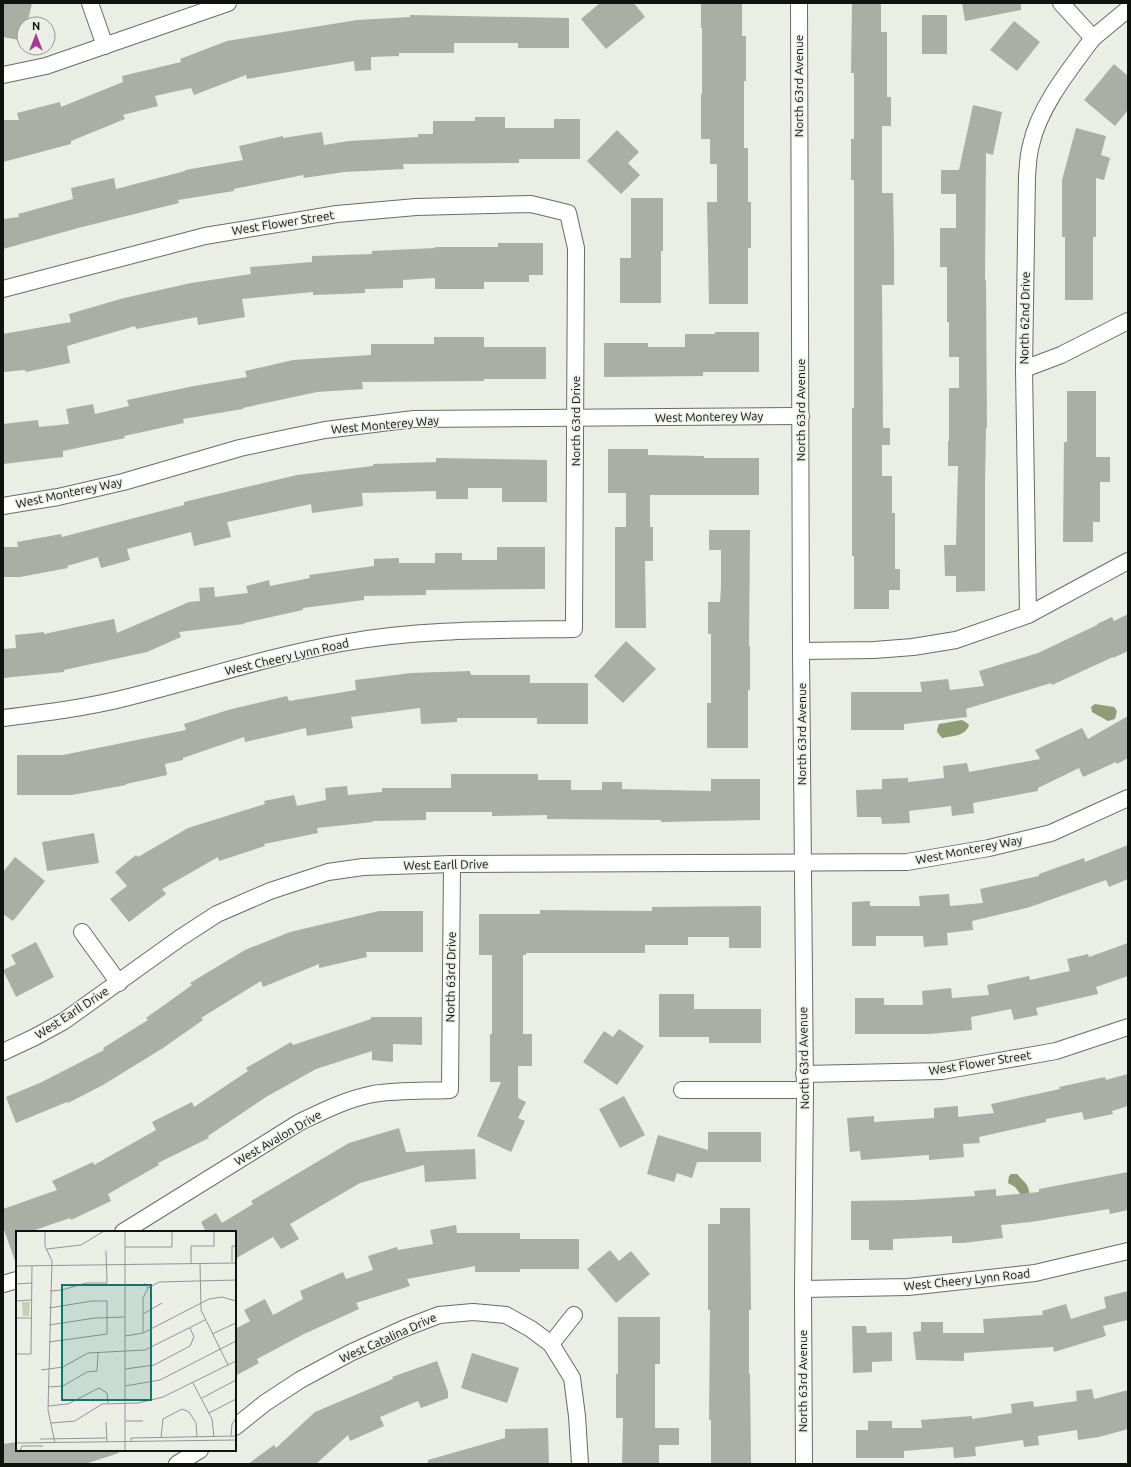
<svg xmlns="http://www.w3.org/2000/svg" width="1131" height="1467" viewBox="0 0 1131 1467" font-family="Ubuntu,sans-serif">
<style>
.water{fill:#8f9d77}
.building{fill:#aaaea5}
.lines{fill:none;stroke-linecap:round;stroke-linejoin:round}
.minor-casing{stroke:#696c64;stroke-width:18}
.minor{stroke:#fff;stroke-width:16}
.labels{text-anchor:middle;stroke-width:3;stroke-linejoin:round;paint-order:stroke}
.street-label{font-size:12px;fill:#10120e;stroke:#eaeee5}
.inset-road{fill:none;stroke:#93968f;stroke-width:1}
.view{fill:#0f766e;fill-opacity:0.15;stroke:#0f766e;stroke-width:2}
.inset-edge{fill:none;stroke:#10120e;stroke-width:2}
</style>
<rect width="100%" height="100%" fill="#eaeee5"/>
<g class="water">
<path d="M1095 704 1114 707 1117 711 1115 719 1108 721 1092 712 1091 707Z"/>
<path d="M962 720 967 723 969 725C966 736 952 736 942 738 936 730 936 733 939 724Z"/>
<path d="M1011 1174H1017C1022 1180 1030 1185 1029 1194L1021 1195 1015 1187 1008 1183 1009 1176Z"/>
</g>
<g class="building">
<path d="M3 3H32L27 24H24V41L3 37Z"/>
<path d="M600 3H634L645 17 606 49 581 19Z"/>
<path d="M701 3H742V36H746V81H744V148H748V202H751V248H748V304H709L707 202H717V164H710V139H701V94H702V28H701Z"/>
<path d="M852 3H881V32H887V97H891V126H882V193H893L894 245V285H882L883 428H890V445H882V476H892V513H895V569H900V590H889V609H854V556H852V408H854V180H851V139H854V73H851Z"/>
<path d="M962 3H1021V10L965 21Z"/>
<path d="M410 15 569 18V48H518V43H454V53H399V56L371 57V70L355 71 354 61 247 79 246 75 194 95 191 88 155 96 158 106 123 115 125 119 71 141V144L3 162V120H19L17 113 60 102 61 107 123 82 122 76 181 62 180 59 227 41 357 20 410 17Z"/>
<rect x="922" y="15" width="25" height="39"/>
<path d="M1014 21 1040 42 1017 71 990 50Z"/>
<path d="M1114 64 1128 76V110L1115 126 1084 100Z"/>
<path d="M973 105 1002 112 993 155 986 153 985 280H986L987 428H986L985 482V591L956 592V576H945L944 545H956L958 466H948V441H949V388H959V357H949V322H947V267H940V228H956V194H941V170H959Z"/>
<path d="M475 117H505V128H554V119H580V159H519V163L403 164 404 169 344 172 304 178 303 175 234 189V191L178 200 179 203 78 228 3 249V219L19 217 18 214 73 199 71 188 114 178 116 189 185 171V170L243 160 239 146 283 136V138L322 132 324 145 349 141 418 137V134H433V121H475Z"/>
<path d="M1076 128 1106 136 1101 155 1110 158 1104 180 1096 178V237H1093V300H1065V237H1062V180Z"/>
<path d="M617 130 639 152 628 163 640 175 621 194 587 161Z"/>
<path d="M631 198H663V251H661V303H620V258H631Z"/>
<path d="M498 243H543V275H529V282H484V289H435V278L403 280V288L365 289V293L313 295V292L242 299 245 317 198 325 197 317 136 329 135 326 67 346 70 363 26 372 25 370 3 372V334L71 322 69 314 124 298 191 283 251 274 250 267 312 262V256L372 254V251L435 248V247H498Z"/>
<path d="M715 332H759V372H703V376L604 377V343H648V347H685V334H715Z"/>
<path d="M434 337H484V347H546V379H484V381L362 382 363 389 317 392 243 408V409L183 419 184 423 124 436 125 438 63 451V457L3 464V424L38 420 39 427 69 424 66 409 93 404 95 414 129 406 127 400 194 386 247 377 245 371 293 360 371 355V344H434Z"/>
<path d="M1067 391H1096V457H1110V482H1100V522H1093V542H1063L1064 442H1067Z"/>
<path d="M608 449H648V455L704 456V458H759V495H650V527H653V561H645L646 628H615V527H626V493H608Z"/>
<path d="M436 458 547 460V502H502V488H468V499H436V491L362 493 363 506 312 513 311 504 227 522 231 537 194 546 191 532 127 549 130 560 101 568 98 557 67 566 68 568 20 577H3V547H18L17 542 61 534 62 537 184 505V502L297 475 373 466V464L436 462Z"/>
<path d="M709 530H750L749 646H750V690H748V748H707V703H711V634H708V602H720L721 587V550H709Z"/>
<path d="M497 547H545V589L426 590V595L364 596V600L303 608V610L244 623V624L179 632 181 637 147 652 64 670V672L3 678V649L16 648 15 635 44 632V634L114 619 117 633 189 602 200 601 199 588 214 587 215 597 248 593 246 586 269 580 270 586 310 578 309 575 374 566V559L399 558V563H435V553H462V560H497Z"/>
<path d="M1128 614V651L1113 658V657L1052 685 1051 683 966 709 967 717 904 724V730H851V692H922L920 682 948 679 950 690 984 686 979 671 1038 653 1097 625V624L1112 617 1114 621Z"/>
<path d="M626 641 656 669 623 703 594 676Z"/>
<path d="M470 671 471 675H530V683H588V724H537V718H457V722L421 724 420 708 351 717 353 728 307 736 306 728 245 742 244 737 183 758V760L165 764 167 775 126 784V785L72 795H17V755H63L186 730 184 724 228 710 287 696 289 701 356 690 355 680 411 673Z"/>
<path d="M1128 716V758L1117 764 1116 762 1083 777 1079 768 1038 788V791L973 803 974 813 952 816 951 806 909 811 910 823 882 824 881 817H857L856 790 882 789V779L908 778V782L944 778 943 766 967 763 969 772 1040 759 1035 750 1082 728 1088 739Z"/>
<path d="M451 774H538V780H571V790H602V782H622V789L711 791V779H760V820L661 822V820L547 819V815L492 816V812H426V820L373 821V822L317 828 318 833 264 844 265 846 219 861 218 857 162 889 166 894 129 922 110 899 127 886 115 872 136 855 138 857 188 828 265 804 264 801 294 795 297 806 326 800 325 788 347 786 348 795 382 792V788H451Z"/>
<path d="M94 833 99 863 47 871 42 842Z"/>
<path d="M1128 845V879L1109 887 1106 880 1030 907 972 921 973 930 947 933 948 945 924 947 923 936H876V946H852V902L870 901V906H920L919 896 949 894 950 906 983 903 980 889 1039 876V874L1084 858 1085 862Z"/>
<path d="M15 857 45 881 13 921 3 914V872Z"/>
<path d="M761 906V948H729V937H688V945H645V953H526V955H523V1034H532V1066H518V1098L526 1102 518 1118 525 1121 511 1152 477 1136 501 1082H490V1034H492V955H479V914H540V910L652 911V907Z"/>
<path d="M379 911H423V952H366L367 957 319 968V964L263 987 261 981 201 1018 203 1020 163 1048 103 1085 68 1103 67 1102 16 1123 6 1097 42 1082 104 1050 103 1048 148 1020 146 1018 192 985 190 983 245 950 290 932Z"/>
<path d="M36 942 54 977 16 997 3 970 16 964 11 955Z"/>
<path d="M1128 943V976L1096 987 1098 994 1036 1008 1038 1015 1014 1020 1011 1009 971 1017 972 1030 929 1034H855V998H884V1005H923L922 991 951 988 952 998 989 995 987 985 1029 976 1030 980 1070 971 1067 959 1088 954 1089 957Z"/>
<path d="M659 994H694V1009H761V1043H709V1037H659Z"/>
<path d="M371 1017H422V1045L393 1044V1062L372 1060V1051L316 1069 266 1097 208 1136 209 1138 158 1163 159 1165 108 1194 111 1201 71 1220 70 1218 29 1232H17V1260L15 1261 3 1227V1209L57 1190 52 1181 93 1162 94 1165 156 1130 152 1122 192 1102 194 1107 248 1071 246 1068 291 1042 293 1045 371 1019Z"/>
<path d="M619 1029 644 1046 617 1085 583 1062 604 1031 613 1037Z"/>
<path d="M1128 1074V1106L1112 1111 1113 1114 1084 1120 1082 1112 1046 1119V1122L979 1137 980 1143 963 1144 964 1157 929 1160V1155L861 1160 860 1151 850 1152 847 1118 874 1116V1122L934 1118V1108L958 1106V1117L994 1113 991 1104 1060 1089 1059 1087 1105 1077 1106 1080Z"/>
<path d="M624 1096 645 1135 620 1148 599 1109Z"/>
<path d="M399 1128 406 1152 475 1149 476 1179 425 1182 424 1165 360 1183 290 1224 299 1239 281 1249 273 1237 235 1259V1232H206L201 1222 216 1213 222 1223 253 1204 251 1201 349 1143Z"/>
<path d="M708 1132H761V1162H697L692 1178 677 1173 674 1182 647 1174 658 1135 708 1150Z"/>
<path d="M1128 1172V1210L1110 1214 1109 1209 1031 1222 1001 1225 1003 1238 963 1243H952V1236L893 1239V1250H869V1240H851V1201L913 1200 975 1196 974 1191 996 1189V1196L1039 1192V1189Z"/>
<path d="M720 1208H750L751 1310H749V1374H750L751 1464H711V1420H709L710 1310H708V1224H720Z"/>
<path d="M456 1225 457 1233H520V1239H579V1269H520V1272H475V1266L407 1279 410 1286 356 1303 359 1309 304 1334 257 1359 259 1363 235 1376V1329L250 1321 244 1310 265 1299 273 1315 303 1299 300 1291 343 1272 346 1279 373 1270 368 1256 397 1247 398 1250 433 1244 430 1230Z"/>
<path d="M610 1250 619 1261 631 1251 650 1274 616 1303 587 1269Z"/>
<path d="M1128 1291V1320L1103 1326 1106 1336 1054 1352 1053 1347 964 1353V1361L916 1360 913 1332 921 1331V1322H943V1333H984L983 1319 1043 1315 1042 1311 1066 1304 1071 1319 1106 1308 1104 1297Z"/>
<path d="M618 1317H660V1364H655V1428H679V1445H659V1464H622L623 1418H616V1374H618Z"/>
<path d="M852 1326H866L867 1333 892 1332V1361L872 1362V1372L853 1373Z"/>
<path d="M472 1353 519 1368 507 1403 461 1388Z"/>
<path d="M437 1361 448 1392V1398L421 1408 418 1401 380 1417 384 1426 350 1441 348 1435 316 1464H248L274 1445 276 1448 315 1412 393 1379 392 1377Z"/>
<path d="M1092 1389 1094 1399 1128 1390V1429L1099 1437 1078 1440 1077 1430 1038 1436 1039 1445 1024 1447 1023 1440 975 1447 976 1456 954 1458 953 1447 904 1451V1458H856V1430H868V1421H892V1428H922L921 1420 972 1416V1419L1012 1413 1011 1404 1033 1401 1034 1407 1077 1401 1076 1391Z"/>
<path d="M548 1428 549 1464H428V1460L505 1438V1429Z"/>
<path d="M17 1442V1450H118L119 1453 85 1464H3V1444Z"/>
</g>
<g class="lines">
<g class="minor-casing">
<g id="minor">
<path d="M90 3 105 46"/>
<path d="M799 3 801 651 805 1090 803 1289 804 1464"/>
<path d="M1061 3 1093 38 1128 9"/>
<path d="M3 75 46 66 228 3"/>
<path d="M3 289 205 236 337 214 416 207 531 204 568 213 576 248 574 629C497 630 419 629 342 643 269 656 198 680 125 698 85 708 44 713 3 718"/>
<path d="M1024 369 1061 355 1128 321"/>
<path d="M3 506 58 497 123 482 240 448 286 438 325 430 414 419 801 416"/>
<path d="M1028 615 1024 369 1027 176C1028 166 1028 155 1031 145 1039 107 1070 69 1093 38"/>
<path d="M801 651 874 650 913 647 956 640 1028 615 1128 561"/>
<path d="M82 932 119 983"/>
<path d="M3 1052 35 1037 64 1021 180 938 217 914 270 891 328 872 363 867 452 864 907 862 989 848 1051 833 1128 798"/>
<path d="M804 1074 942 1071 1056 1051 1128 1027"/>
<path d="M682 1090H805"/>
<path d="M123 1232 300 1122C323 1111 347 1099 373 1094 398 1090 424 1091 450 1090L452 864"/>
<path d="M3 1284 17 1280"/>
<path d="M803 1289 908 1287 1035 1273 1128 1251"/>
<path d="M551 1344 574 1315"/>
<path d="M235 1427 265 1403 300 1380 350 1353 405 1328 439 1315 473 1312 506 1315 531 1329 551 1344 572 1378 577 1416 580 1464"/>
<path d="M177 1464 200 1450"/>
</g>
</g>
<use href="#minor" class="minor"/>
</g>
<g class="labels">
<g class="street-label">
<text transform="translate(799 86) rotate(-90)" y="4">North 63rd Avenue</text>
<text transform="translate(283 223) rotate(-9)" y="4">West Flower Street</text>
<text transform="translate(1025 318) rotate(-89)" y="4">North 62nd Drive</text>
<text transform="translate(801 410) rotate(-90)" y="4">North 63rd Avenue</text>
<text transform="translate(709 417) rotate(-1)" y="4">West Monterey Way</text>
<text transform="translate(576 421) rotate(-90)" y="4">North 63rd Drive</text>
<text transform="translate(385 425) rotate(-5)" y="4">West Monterey Way</text>
<text transform="translate(69 493) rotate(-12)" y="4">West Monterey Way</text>
<text transform="translate(287 657) rotate(-13)" y="4">West Cheery Lynn Road</text>
<text transform="translate(802 734) rotate(-90)" y="4">North 63rd Avenue</text>
<text transform="translate(969 850) rotate(-11)" y="4">West Monterey Way</text>
<text transform="translate(446 865) rotate(-1)" y="4">West Earll Drive</text>
<text transform="translate(451 977) rotate(-89)" y="4">North 63rd Drive</text>
<text transform="translate(72 1013) rotate(-33)" y="4">West Earll Drive</text>
<text transform="translate(804 1058) rotate(-91)" y="4">North 63rd Avenue</text>
<text transform="translate(980 1063) rotate(-9)" y="4">West Flower Street</text>
<text transform="translate(278 1138) rotate(-30)" y="4">West Avalon Drive</text>
<text transform="translate(967 1280) rotate(-6)" y="4">West Cheery Lynn Road</text>
<text transform="translate(388 1338) rotate(-24)" y="4">West Catalina Drive</text>
<text transform="translate(803 1381) rotate(-90)" y="4">North 63rd Avenue</text>
</g>
</g>
<g transform="translate(16 1231)">
<rect width="220" height="220" fill="#eaeee5"/>
<path d="M6 71H14L13 85H7Z" fill="#c4cfb4"/>
<path class="inset-road" d="M29 0V15L36 30 32 179 39 212M109 0V220M109 16H156V0M31 18 65 14 88 0M216 31V15H220M175 33V15H198V0M184 33 185 79 212 134M0 35 220 32M128 52 132 57 143 51 220 49M0 53 16 52M34 60 46 59 70 52H91L90 20M0 70 15 69M127 83 146 72M0 87H15M33 94 79 87 109 86M127 102V67L132 57M196 103 220 92M109 105 127 102 193 68 206 66 220 70M33 111 91 103V70H76L33 77M0 123H15L16 35M109 138 138 134 174 115 178 106 174 97M25 139 47 136 72 122 129 119 189 89M177 152 196 188 198 206M109 155 144 149 220 110M32 156 47 155 71 141 81 140 82 122M186 167 220 149M32 175 52 173 83 157 91 162 92 172M193 182 220 168M110 190H127M90 191 91 211M35 192 59 190 86 173 122 172 147 166 220 130M215 205 216 193 220 187M145 207 147 188 166 178 173 181 180 192 181 206M24 208 91 207M115 210V207L220 205M0 212 220 209M4 220 6 215H27"/>
<path class="view" d="M46 54H135V169H46Z"/>
<rect width="220" height="220" class="inset-edge"/>
</g>
<rect width="1131" height="1467" fill="none" stroke="#10120e" stroke-width="8"/>
<g transform="translate(36 36)"><circle r="19" fill="#eaeee5" stroke="#93968f"/>
<path d="M0-3L7 15L0 10L-7 15Z" fill="#a73794"/>
<text y="-6" font-size="11" font-weight="bold" text-anchor="middle" fill="#10120e">N</text>
</g>
</svg>
